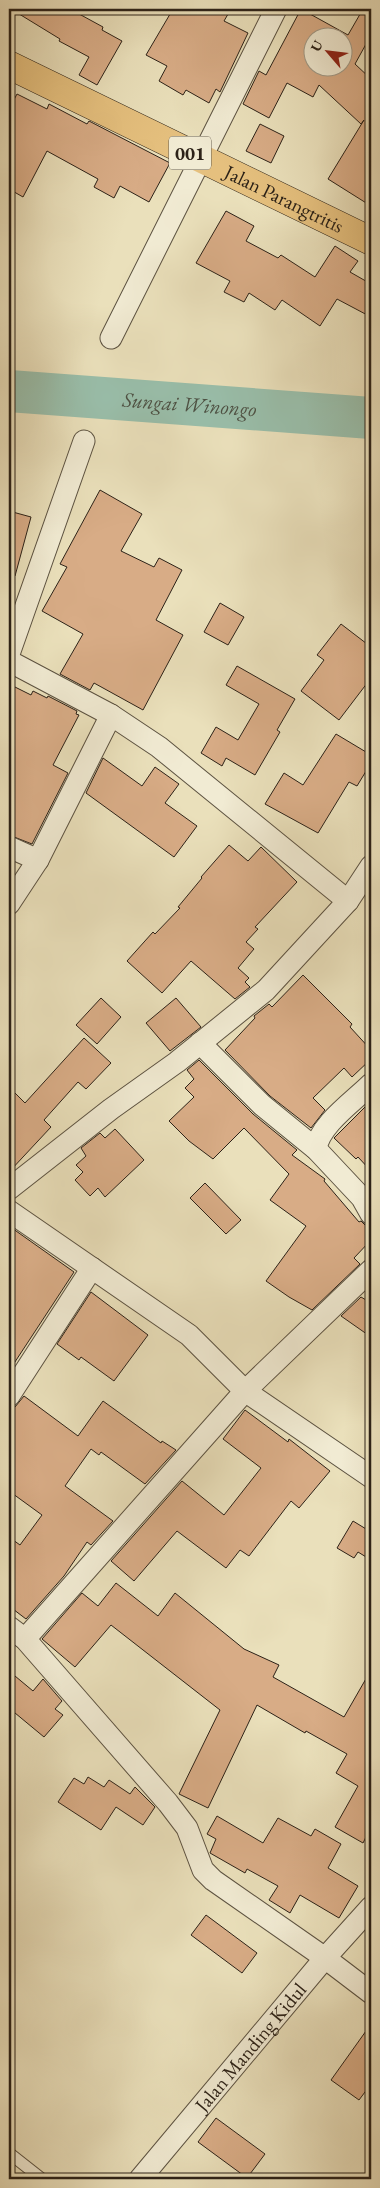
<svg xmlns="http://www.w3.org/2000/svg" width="380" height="2188" viewBox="0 0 380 2188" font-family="'EB Garamond',serif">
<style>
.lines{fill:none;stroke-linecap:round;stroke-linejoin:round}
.river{stroke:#99beaa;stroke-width:42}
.building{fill:#d8ac86;stroke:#2c2218;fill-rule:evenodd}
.service-casing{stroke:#5c5241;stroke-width:13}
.minor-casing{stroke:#5c5241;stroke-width:23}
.primary-casing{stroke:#2c2218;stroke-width:29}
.service{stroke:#f1ebd3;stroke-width:11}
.minor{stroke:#f1ebd3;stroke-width:21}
.primary{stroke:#e5c07e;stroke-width:28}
.labels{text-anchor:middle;stroke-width:4;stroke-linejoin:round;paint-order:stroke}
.shield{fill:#f1ebd3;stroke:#675e50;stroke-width:1}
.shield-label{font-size:19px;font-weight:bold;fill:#2c2218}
.street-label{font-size:20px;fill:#2c2218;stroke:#f1ebd3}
.water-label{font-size:21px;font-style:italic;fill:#4d5144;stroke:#f1ebd3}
</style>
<rect width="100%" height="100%" fill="#eae0bb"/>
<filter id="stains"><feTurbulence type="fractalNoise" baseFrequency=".004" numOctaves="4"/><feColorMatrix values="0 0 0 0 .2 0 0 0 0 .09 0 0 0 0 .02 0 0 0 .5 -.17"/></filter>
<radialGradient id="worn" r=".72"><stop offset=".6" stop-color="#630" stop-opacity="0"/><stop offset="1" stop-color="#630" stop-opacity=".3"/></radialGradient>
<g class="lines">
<path class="river" id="s1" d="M9 391 371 418"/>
</g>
<g class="building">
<path d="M11 9H70L103 27 102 30 122 41 97 85 79 75 89 57 59 41 60 39Z"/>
<path d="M173 9H231L224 21 248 33 220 92 216 89 209 103 186 90 183 95 159 81 167 66 146 55Z"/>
<path d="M301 9 348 35 363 9H371V35L355 64 371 79V206L328 179 364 120 361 124 319 85 313 97 287 83 269 118 243 104 259 71 266 75ZM312 38H342V68H312Z"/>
<path d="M17 94 47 109 49 104 87 124 89 121 170 163 149 202 120 186 114 198 94 187 98 179 47 151 23 197 9 189V109Z"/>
<path d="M260 124 284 136 271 163 246 151Z"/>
<path d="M226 211 254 226 246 241 278 258 281 255 315 277 335 246 358 261 350 272 371 284V317L337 299 320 326 282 300 275 310 249 293 244 302 224 292 230 281 196 263Z"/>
<path d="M100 490 142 514 121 551 154 567 159 558 182 570 156 620 183 635 143 710 94 683 90 690 60 674 83 634 42 611 67 567 60 564Z"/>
<path d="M9 511 31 517 15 576H9Z"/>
<path d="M220 603 244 617 228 645 204 632Z"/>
<path d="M341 624 371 647V678L339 720 301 691 324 660 317 655Z"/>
<path d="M237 666 295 699 277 730 280 732 255 775 226 758 222 766 201 753 216 727 238 740 259 704 226 685Z"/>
<path d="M9 684 31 695 33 691 47 698 48 696 77 711 76 714 79 715 53 765 68 773 32 844 9 835Z"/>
<path d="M336 734 371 755V763L357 786 349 782 318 833 265 804 284 773 303 785Z"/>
<path d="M103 758 142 786 155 767 179 784 165 803 197 826 174 857 86 793Z"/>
<path d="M229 845 248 861 261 847 297 882 255 927 258 929 246 942 254 949 238 968 249 978 245 982 250 987 235 999 191 961 162 993 127 961 153 932 155 934 180 908 178 907 202 878 201 877Z"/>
<path d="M303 975 352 1024 350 1027 371 1050V1059L352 1077 344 1068 313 1098 325 1110 311 1128 270 1096 225 1050 255 1018 254 1016 269 1004 272 1007Z"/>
<path d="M101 998 121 1017 97 1044 76 1025Z"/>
<path d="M176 998 201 1027 170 1051 146 1023Z"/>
<path d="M84 1038 111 1063 86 1089 78 1082 44 1120 51 1127 9 1172V1087L25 1103Z"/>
<path d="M199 1060 253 1114 297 1150 292 1155 325 1179 324 1181 359 1222 361 1221 365 1225 371 1226V1240L354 1258 360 1264 312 1310 289 1297 266 1281 306 1226 270 1200 289 1174 244 1128 213 1159 189 1141 169 1121 194 1097 185 1088 194 1079 187 1070Z"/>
<path d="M371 1101V1171L358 1157 356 1159 334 1138Z"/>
<path d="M115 1129 144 1160 105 1197 98 1188 90 1196 75 1180 83 1172 76 1165 86 1156 81 1148 100 1133 105 1138Z"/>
<path d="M205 1183 241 1220 226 1234 190 1198Z"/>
<path d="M9 1226 74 1272 9 1371Z"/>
<path d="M91 1292 148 1335 114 1381 81 1357 79 1360 57 1344Z"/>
<path d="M361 1297 371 1303V1337L341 1316Z"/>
<path d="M24 1396 78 1436 103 1401 161 1443 162 1441 176 1450 145 1484 101 1452 99 1455 91 1449 65 1486 113 1521 91 1545 87 1542 64 1576 26 1619 9 1606V1537L20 1545 42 1515 9 1491V1408L15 1407Z"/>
<path d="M245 1410 288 1442 289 1439 330 1471 299 1508 291 1501 249 1556 240 1550 226 1568 177 1531 134 1581 111 1561 182 1481 224 1515 261 1468 223 1439Z"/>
<path d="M353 1521 371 1532V1560L358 1552 354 1558 337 1548Z"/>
<path d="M116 1583 158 1616 175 1593 244 1649 279 1665 273 1677 344 1717 371 1670V1827L363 1843 335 1827 358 1786 336 1773 347 1754 306 1731 305 1733 257 1705 208 1808 179 1794 220 1710 111 1625 75 1667 42 1639 82 1593 98 1606Z"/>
<path d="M9 1671 33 1691 43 1679 62 1701 55 1709 63 1715 44 1737 9 1708Z"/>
<path d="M88 1777 104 1787 109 1780 130 1794 135 1787 155 1807 143 1825 116 1807 101 1830 58 1802 74 1778 84 1784Z"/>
<path d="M217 1816 263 1843 278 1818 311 1836 315 1829 341 1844 328 1868 358 1886 339 1918 300 1895 290 1913 269 1900 278 1886 247 1869 245 1873 210 1853 216 1839 207 1834Z"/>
<path d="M206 1915 257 1953 242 1973 191 1935Z"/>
<path d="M371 2024V2084L359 2100 331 2080Z"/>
<path d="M216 2118 265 2154 247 2178 198 2142Z"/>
</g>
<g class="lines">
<g class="service-casing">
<path id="service" d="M9 2153 42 2179"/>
</g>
<g class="minor-casing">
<g id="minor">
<path d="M111 338 276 9"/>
<path d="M9 654 84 441"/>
<path d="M9 661 111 715 159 747 348 901"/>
<path d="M9 847 38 860"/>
<path d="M9 904 38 860 111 715"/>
<path d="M200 1043 262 1105 316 1149 362 1198 371 1214"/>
<path d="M316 1149C319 1125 354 1101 371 1084"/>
<path d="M9 1189 111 1109 177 1062 266 990 348 901 371 866"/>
<path d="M9 1211 189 1335 245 1391 371 1477"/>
<path d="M9 1396 92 1268"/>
<path d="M9 1627 25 1639 168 1803 187 1828 203 1870 213 1880 325 1958 371 1907"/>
<path d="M25 1639 245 1391 371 1270"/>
<path id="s2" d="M140 2179 325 1958 371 1993"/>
</g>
</g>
<g class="primary-casing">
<g id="primary">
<path id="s3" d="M9 65 371 241"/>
</g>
</g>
<use href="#service" class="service"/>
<use href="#minor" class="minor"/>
<use href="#primary" class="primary"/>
</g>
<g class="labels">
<rect class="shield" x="169" y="136.5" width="42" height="33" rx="4"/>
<g class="shield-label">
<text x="190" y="160">001</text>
</g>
<g class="street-label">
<text dy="7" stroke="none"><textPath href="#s3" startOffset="306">Jalan Parangtritis</textPath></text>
<text dy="7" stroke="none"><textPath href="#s2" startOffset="172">Jalan Manding Kidul</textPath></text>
</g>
<g class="water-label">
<text dy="7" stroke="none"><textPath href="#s1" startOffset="181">Sungai Winongo</textPath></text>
</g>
</g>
<rect width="380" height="2188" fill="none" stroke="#eae0bb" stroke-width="30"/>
<rect x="10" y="10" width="360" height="2168" fill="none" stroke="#2c2218" stroke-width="2.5"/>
<rect x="15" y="15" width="350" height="2158" fill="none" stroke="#2c2218"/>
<g transform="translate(328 52) rotate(298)"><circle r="24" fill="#f1ebd3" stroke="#a29b88"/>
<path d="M0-4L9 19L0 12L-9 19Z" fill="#8f2418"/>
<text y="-8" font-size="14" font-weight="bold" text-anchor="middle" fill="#2c2218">U</text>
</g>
<rect width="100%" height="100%" filter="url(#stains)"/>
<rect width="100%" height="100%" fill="url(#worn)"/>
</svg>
